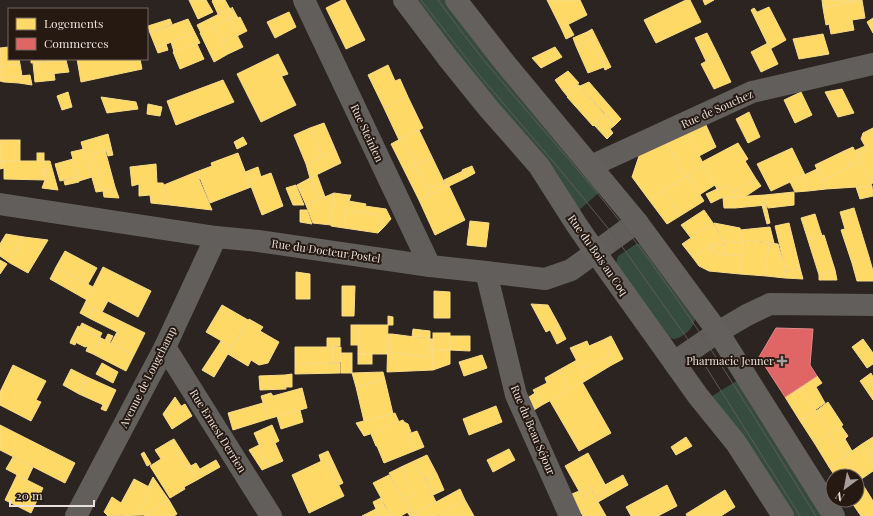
<svg xmlns="http://www.w3.org/2000/svg" width="873" height="516" viewBox="0 0 873 516" font-family="'Playfair Display',serif">
<style>
.green{fill:#364c3e}
.homes{fill:#ffd966;stroke:#f8db89}
.shops{fill:#e06666;stroke:#e38b89}
.lines{fill:none;stroke-linecap:round;stroke-linejoin:round}
.minor{stroke:#615e5c;stroke-width:22}
.secondary{stroke:#64605e;stroke-width:22}
.tram{stroke:#5f5a58;stroke-width:1}
.poi-dot{fill:#a69e9a;stroke:#261912;stroke-width:1.5}
.labels{text-anchor:middle;stroke-width:4;stroke-linejoin:round;paint-order:stroke}
.street-label{font-size:11px;fill:#e9e0db;stroke:#261912}
.poi-label{font-size:11px;fill:#e9e0db;stroke:#261912;text-anchor:end}
</style>
<rect width="100%" height="100%" fill="#2b2421"/>
<g class="green">
<path d="M414 0H447L602 190 577 212Z"/>
<path d="M636 244H642L695 318C695 327 683 338 674 339 673 339 669 338 667 338L616 263 618 256Z"/>
<path d="M738 380 823 516H793L709 398Z"/>
</g>
<g class="homes">
<path d="M189 0H206L213 12 198 19Z"/>
<path d="M213 0H225L230 9 218 14 212 1Z"/>
<path d="M342 0H345L365 40 346 49 326 8Z"/>
<path d="M547 0H580L587 15 561 28Z"/>
<path d="M686 0H690L701 22 656 43 644 20Z"/>
<path d="M703 0H714L705 5Z"/>
<path d="M822 0H862L823 8Z"/>
<path d="M862 0 865 18 852 20 854 30 831 34 829 24 826 25 823 8Z"/>
<path d="M232 7 238 18 230 22 229 19 235 15Z"/>
<path d="M769 7 786 40 770 49 753 14Z"/>
<path d="M231 8 235 15 229 19 225 11Z"/>
<path d="M754 8 757 12 753 14 751 10Z"/>
<path d="M225 11 229 19 201 33 197 25Z"/>
<path d="M289 12 296 27 275 38 267 22Z"/>
<path d="M240 17 247 31 237 36 230 22Z"/>
<path d="M873 18V33L867 22Z"/>
<path d="M170 19 172 24 150 33 148 26Z"/>
<path d="M188 19 195 33 156 48 150 33Z"/>
<path d="M229 19 237 35 222 43 214 26Z"/>
<path d="M568 24 574 35 566 39 561 28Z"/>
<path d="M214 26 228 54 214 62 200 33Z"/>
<path d="M592 29 611 67 605 70 592 39 590 40 587 32Z"/>
<path d="M587 32 590 40 576 46 573 38Z"/>
<path d="M195 33 200 43 174 52 171 42Z"/>
<path d="M707 33 718 55 706 61 695 38Z"/>
<path d="M823 34 829 54 799 59 793 39Z"/>
<path d="M237 35 243 47 228 54 222 43Z"/>
<path d="M592 39 604 67 588 73 576 46Z"/>
<path d="M768 43 778 64 761 72 751 52Z"/>
<path d="M166 44 168 50 158 53 156 48Z"/>
<path d="M197 44 204 59 180 69 173 52Z"/>
<path d="M9 47V59H19L20 64 0 67V48Z"/>
<path d="M555 47 562 57 541 68 532 58Z"/>
<path d="M278 54 285 68 279 71 296 105 261 122 237 74Z"/>
<path d="M718 55 731 82 714 89 701 64Z"/>
<path d="M31 59H66V60L31 63Z"/>
<path d="M77 59H140L142 69 81 82Z"/>
<path d="M66 60 69 72 39 75 37 63Z"/>
<path d="M33 63H37L39 75 54 73 55 80 35 82Z"/>
<path d="M20 64 22 76 4 78 2 66Z"/>
<path d="M388 65 395 81 400 79 408 97 384 108 368 75Z"/>
<path d="M2 66 4 78V82L0 81V67Z"/>
<path d="M285 68 288 74 282 76 279 71Z"/>
<path d="M568 71 579 83 563 91 555 80Z"/>
<path d="M30 75 32 85 19 83 20 76Z"/>
<path d="M20 76 19 83 4 82V78Z"/>
<path d="M223 80 234 102 176 125 167 101Z"/>
<path d="M589 82 621 119 615 125 580 86Z"/>
<path d="M577 84 580 86 568 97 563 91Z"/>
<path d="M580 86 605 115 593 126 567 97Z"/>
<path d="M842 89 854 113 838 117 825 92Z"/>
<path d="M68 92 72 107 62 110 57 96Z"/>
<path d="M801 92 812 115 795 123 784 100Z"/>
<path d="M101 97 136 102 138 109 107 113Z"/>
<path d="M408 97 423 128 399 140 384 108Z"/>
<path d="M148 104 162 107 160 116 147 114Z"/>
<path d="M749 112 760 137 748 143 736 119Z"/>
<path d="M605 115 615 125 610 129 613 133 607 139 594 125Z"/>
<path d="M324 123 336 151 323 157 310 128Z"/>
<path d="M705 123 716 147 699 156 687 132Z"/>
<path d="M310 128 323 157 306 164 294 135Z"/>
<path d="M873 128V148L857 156 854 151 865 146 861 139 863 133Z"/>
<path d="M419 130 432 157 415 165 402 138Z"/>
<path d="M687 132 704 165 685 178 666 141Z"/>
<path d="M108 134 113 155 108 156 106 150 93 154 103 191 96 192 84 149H83L81 142Z"/>
<path d="M243 137 247 144 237 149 234 142Z"/>
<path d="M402 138 415 165 404 170 391 144Z"/>
<rect x="0" y="140" width="20" height="21"/>
<path d="M666 141 685 178 649 200 632 177 640 153Z"/>
<path d="M738 143 748 159 745 161 756 179 732 193 727 185 717 189 702 162Z"/>
<path d="M853 147 860 162 851 167 844 151Z"/>
<path d="M792 148 805 175 771 191 757 164Z"/>
<path d="M873 148V183L871 184 857 156Z"/>
<path d="M84 149 92 177 79 181 71 152Z"/>
<path d="M105 150 115 187 103 191 93 154Z"/>
<path d="M336 151 341 163 310 178 306 164Z"/>
<path d="M844 151 851 167 822 181 815 165Z"/>
<rect x="37" y="153" width="7" height="8"/>
<path d="M238 153 251 187 210 203 200 178 199 179 196 172 212 166 211 163Z"/>
<path d="M432 157 444 182 427 190 415 165Z"/>
<path d="M73 159 78 177 60 181 55 164Z"/>
<path d="M0 161H4V168L0 169Z"/>
<path d="M4 161H44L45 180 4 179Z"/>
<path d="M44 161H50L58 190 42 188 45 180Z"/>
<path d="M860 162 872 186 826 189 822 181Z"/>
<path d="M156 164 157 183H163L170 205 151 203 150 195 139 196V184L132 186 130 167Z"/>
<path d="M415 165 430 195 419 200 404 170Z"/>
<path d="M704 165 715 185 699 195 688 176Z"/>
<path d="M472 166 475 173 466 178 462 170Z"/>
<path d="M258 167 261 177 249 181 245 172Z"/>
<path d="M817 169 826 189 808 191 802 176Z"/>
<path d="M463 171 466 178 447 187 444 180Z"/>
<path d="M196 172 212 210 170 205 164 185Z"/>
<path d="M271 173 283 206 262 215 249 181Z"/>
<path d="M317 175 325 197 320 199 310 178Z"/>
<path d="M688 176 704 201 680 216 664 190Z"/>
<path d="M802 176 808 191 795 192 790 182Z"/>
<path d="M78 177 79 182 65 185 64 181Z"/>
<path d="M310 178 320 199 306 205 297 185Z"/>
<path d="M756 179 761 186 746 196 721 198 717 189 727 185 732 193Z"/>
<path d="M444 182 447 187 430 195 427 190Z"/>
<path d="M296 185 304 205H293L286 188Z"/>
<path d="M449 186 465 220 435 235 419 200Z"/>
<path d="M872 186 873 196 860 199 856 187Z"/>
<path d="M115 187 119 198 104 197 103 191Z"/>
<path d="M717 189 721 198 711 203 706 194Z"/>
<path d="M664 190 680 216 667 224 649 200Z"/>
<path d="M794 192V205L768 208 765 195Z"/>
<path d="M334 193 348 195 344 228 331 226Z"/>
<path d="M334 193 331 225 313 223 306 205Z"/>
<path d="M348 195H351L349 201 366 204 365 206 386 209 391 219 384 227 378 215 346 211Z"/>
<path d="M765 195 767 205 735 208 734 197Z"/>
<path d="M734 197 735 208H724L723 198Z"/>
<path d="M762 205H766L770 223 767 224Z"/>
<path d="M854 208 869 257 852 263 841 230 845 229 840 212Z"/>
<path d="M300 210H307L312 224 300 222Z"/>
<path d="M345 210 378 215 384 227 378 233 344 228Z"/>
<path d="M704 210 713 223 691 238 681 225Z"/>
<path d="M815 214 822 236 808 240 801 218Z"/>
<path d="M470 221 489 223 486 247 467 245Z"/>
<path d="M713 223 723 241H725L724 245 714 244 709 246 693 258 682 244Z"/>
<path d="M714 223 740 228 743 243 723 241Z"/>
<path d="M789 223 800 268 786 271 775 226Z"/>
<path d="M770 227 774 243 742 240 740 230Z"/>
<path d="M6 234 24 237 10 263 0 256V244Z"/>
<path d="M824 235 835 270 819 275 808 240Z"/>
<path d="M24 237 48 240 28 273 10 263Z"/>
<path d="M742 240 769 243 766 276 740 274Z"/>
<path d="M725 241 743 243 742 256 724 254Z"/>
<path d="M769 243 778 244 786 271 784 272 785 278 766 276Z"/>
<path d="M714 244V253H713L709 246Z"/>
<path d="M714 244 724 245V254L714 253Z"/>
<path d="M708 246H709L713 253 742 256 740 274 709 271 699 266 693 258Z"/>
<path d="M65 251 97 268 88 284 56 267Z"/>
<path d="M869 257 873 271V281H857L852 263Z"/>
<path d="M0 260 7 264 0 274Z"/>
<path d="M56 267 93 287 87 300 50 279Z"/>
<path d="M103 267 151 291 138 317 108 301 102 312 85 303Z"/>
<path d="M800 268 803 279 785 278 784 272Z"/>
<path d="M835 270 837 280H819V275Z"/>
<path d="M296 272 310 274V299H296Z"/>
<path d="M342 286H355L354 316H342Z"/>
<path d="M434 291 450 292V318H434Z"/>
<path d="M85 303 94 308 89 318 80 313Z"/>
<path d="M531 304 548 305 559 325 546 332Z"/>
<path d="M222 305 248 320 232 347 206 332Z"/>
<path d="M94 308 145 333 134 355 111 343 117 332 89 318Z"/>
<path d="M388 316 393 317V325H388Z"/>
<path d="M249 319 263 327 260 331 279 342 268 363 259 365 251 360 248 366 228 354Z"/>
<path d="M82 323 102 333 100 337 80 327Z"/>
<rect x="351" y="325" width="7" height="20"/>
<path d="M358 325H388L387 354H358Z"/>
<path d="M559 325 566 339 557 344 550 330Z"/>
<path d="M78 326 101 338 93 354 86 351 88 346 85 347 71 340Z"/>
<path d="M413 329 421 330 420 337H412Z"/>
<path d="M421 330 430 331V339L420 337Z"/>
<rect x="433" y="333" width="17" height="17"/>
<path d="M108 334 113 336 110 342 105 340Z"/>
<path d="M388 334H392L390 352 428 357 430 339H433V370L387 372Z"/>
<path d="M392 334 430 339 428 357 390 352Z"/>
<path d="M450 336H470V351L450 350Z"/>
<path d="M611 336 623 359 610 366 606 357 610 356 603 340Z"/>
<path d="M101 338 134 355 126 371 93 354Z"/>
<path d="M327 338H340V346L327 347Z"/>
<path d="M863 339 873 353V364L867 368 852 347Z"/>
<path d="M71 340 76 342 75 345 70 343Z"/>
<path d="M603 340 610 356 581 369 570 348 587 341 589 346Z"/>
<path d="M221 341 232 347 214 377 202 370Z"/>
<path d="M295 347H333V363L295 364Z"/>
<path d="M333 347H341V362L333 363Z"/>
<path d="M433 350H450V364L433 370Z"/>
<rect x="341" y="353" width="11" height="20"/>
<rect x="358" y="354" width="14" height="10"/>
<path d="M482 355 487 368 464 376 459 362Z"/>
<path d="M606 357 610 366 587 380 581 369Z"/>
<path d="M577 360 587 380 570 390 559 370Z"/>
<path d="M102 363 118 372 113 383 96 374Z"/>
<path d="M340 363V373L295 374V364Z"/>
<path d="M13 365 46 381 36 400 41 402 31 421 0 405V392Z"/>
<path d="M71 369 87 377 79 394 63 385Z"/>
<path d="M559 370 570 390 542 405 533 390 547 383 545 378Z"/>
<path d="M383 372 385 380 356 387 352 373Z"/>
<path d="M871 373 873 377V400L860 381Z"/>
<path d="M292 374V387H286L285 375Z"/>
<path d="M285 375 286 389 260 390 259 376Z"/>
<path d="M817 376 822 383 816 387 825 403 815 410 801 387Z"/>
<path d="M87 377 116 390 108 407 79 394Z"/>
<path d="M385 380 393 414 364 421 356 387Z"/>
<path d="M582 382 611 433 579 451 550 401Z"/>
<path d="M801 387 816 411 800 421 785 397Z"/>
<path d="M302 388 307 408 268 419 261 396 271 393 273 396Z"/>
<path d="M535 393 542 405 534 410 529 397Z"/>
<path d="M175 397 181 406 164 416 163 414Z"/>
<path d="M828 402 843 425 830 433 816 411Z"/>
<path d="M263 403 268 419 233 430 228 413Z"/>
<path d="M185 404 192 416 172 429 164 416Z"/>
<path d="M103 405 108 407 106 411 101 409Z"/>
<path d="M496 406 502 422 469 435 463 419Z"/>
<path d="M300 410 303 422 281 429 277 416Z"/>
<path d="M816 411 830 433 815 444 800 421Z"/>
<path d="M395 413 399 422 382 428V430L364 436 356 423Z"/>
<path d="M403 420 404 422 408 424 411 432 408 434 414 451 384 463 377 446H376L371 434 382 430V428Z"/>
<path d="M0 425 75 463 65 483 0 450Z"/>
<path d="M272 425 279 441 275 443 283 461 269 467 254 433Z"/>
<path d="M841 426 848 436 845 439 852 451 845 456 830 433Z"/>
<path d="M417 431 424 447 414 451 408 434Z"/>
<path d="M830 433 845 456 829 467 815 444Z"/>
<path d="M686 437 692 446 676 455 671 447Z"/>
<path d="M873 437V462L862 444Z"/>
<path d="M174 439 191 466 186 468 170 441Z"/>
<path d="M170 441 186 468 189 467 197 480 184 487 185 489 170 498 150 466 161 459 155 450Z"/>
<path d="M862 444 873 462V471L860 480 845 456Z"/>
<path d="M259 445 269 467 262 470 249 450Z"/>
<path d="M509 449 515 460 493 472 487 460Z"/>
<path d="M328 451 343 483 339 485 326 459 321 461 319 455Z"/>
<path d="M144 452 151 464 147 466 141 454Z"/>
<path d="M588 453 608 490 596 497 589 485 579 491 565 466Z"/>
<path d="M427 455 437 474 426 480 422 473 420 474 414 461Z"/>
<path d="M845 456 860 480 857 482V476H835L829 467Z"/>
<path d="M13 457 33 467 27 480 6 469Z"/>
<path d="M326 459 344 496 309 513 292 475Z"/>
<path d="M216 460 220 467 204 476 200 469Z"/>
<path d="M414 461 420 474 422 473 436 502 414 514 405 500 414 495 401 467Z"/>
<path d="M196 463 204 476 197 480 189 467Z"/>
<path d="M401 467 414 495 405 500 395 484 389 473Z"/>
<path d="M437 474 444 490 433 495 426 480Z"/>
<path d="M17 475 43 488 31 513 5 500Z"/>
<path d="M389 475 411 510 401 516H391L373 483Z"/>
<path d="M623 475 628 485 598 502 596 497 608 490 605 485Z"/>
<path d="M153 477 169 500 146 515 139 512 151 488 148 487Z"/>
<path d="M134 479 151 488 139 512 146 515 108 516 104 512 112 497 121 503Z"/>
<path d="M860 480 873 501V516H861L850 500H857V482Z"/>
<path d="M589 485 592 491 583 497 579 491Z"/>
<path d="M667 485 677 506 658 516H631L626 507Z"/>
<path d="M460 489 465 500 437 516H415L414 514Z"/>
<path d="M725 490 735 507 721 516H687L686 514Z"/>
<path d="M579 491 583 497 592 491 598 502 581 513 572 494Z"/>
<path d="M381 498 384 505 376 509 373 502Z"/>
<path d="M169 500 177 514 174 516H144Z"/>
<path d="M465 500 474 516H439V515Z"/>
<path d="M598 502 606 516H583L581 513Z"/>
<path d="M384 505 391 516H380L376 509Z"/>
<path d="M376 509 380 516H362Z"/>
<path d="M411 510 414 514 415 516H410L407 512Z"/>
</g>
<path class="shops" d="M776 328 813 329 810 365 817 376 785 397 759 357Z"/>
<g class="lines">
<g class="minor">
<path d="M304 0 430 266"/>
<path d="M591 166 752 92 873 64"/>
<path d="M0 204 216 237 258 241 430 266 486 272 545 279 571 270 637 222"/>
<path d="M486 272 516 395 570 516"/>
<path d="M165 347 271 516"/>
<path d="M674 362 718 332 747 315 770 304 873 305"/>
<path d="M76 516 165 347 216 237"/>
</g>
<g class="secondary">
<path d="M404 0 447 57 489 109 539 166 576 224 596 253 698 396 736 443 783 516"/>
<path d="M456 0 505 63 637 222 718 332 834 516"/>
</g>
<g class="tram">
<path d="M421 0 480 76 562 172 616 238 694 348 800 516"/>
<path d="M438 0C495 81 566 151 626 229 696 320 755 419 816 516"/>
</g>
</g>
<path class="poi-dot" d="M780 355h4v4h4v4h-4v4h-4v-4h-4v-4h4z"/>
<g class="labels">
<g class="street-label">
<text transform="translate(717 109) rotate(-24)" y="4">Rue de Souchez</text>
<text transform="translate(367 133) rotate(65)" y="4">Rue Steinlen</text>
<text transform="translate(326 251) rotate(8)" y="4">Rue du Docteur Postel</text>
<text transform="translate(598 255) rotate(55)" y="4">Rue du Bois au Coq</text>
<text transform="translate(148 377) rotate(-63)" y="4">Avenue de Longchamp</text>
<text transform="translate(533 430) rotate(67)" y="4">Rue du Beau Séjour</text>
<text transform="translate(218 431) rotate(58)" y="4">Rue Ernest Derrien</text>
</g>
<g class="poi-label">
<text x="774" y="365">Pharmacie Jenner</text>
</g>
</g>
<rect x="8" y="8" width="140" height="52" fill="#261912" stroke="#746962"/>
<rect x="16" y="18" width="20" height="12" fill="#ffd966" stroke="#746962"/>
<text x="44" y="28" font-size="12" fill="#e9e0db">Logements</text>
<rect x="16" y="38" width="20" height="12" fill="#e06666" stroke="#746962"/>
<text x="44" y="48" font-size="12" fill="#e9e0db">Commerces</text>
<g transform="translate(845 488) rotate(212)"><circle r="19" fill="#261912" stroke="#746962"/>
<path d="M0-3L7 15L0 10L-7 15Z" fill="#a69e9a"/>
<text y="-6" font-size="11" font-weight="bold" text-anchor="middle" fill="#e9e0db">N</text>
</g>
<path d="M10 500v6h84v-6" fill="none" stroke="#e9e0db" stroke-width="2"/>
<text x="16" y="500" font-size="12" fill="#e9e0db" stroke="#261912" stroke-width="3" paint-order="stroke">20 m</text>
</svg>
